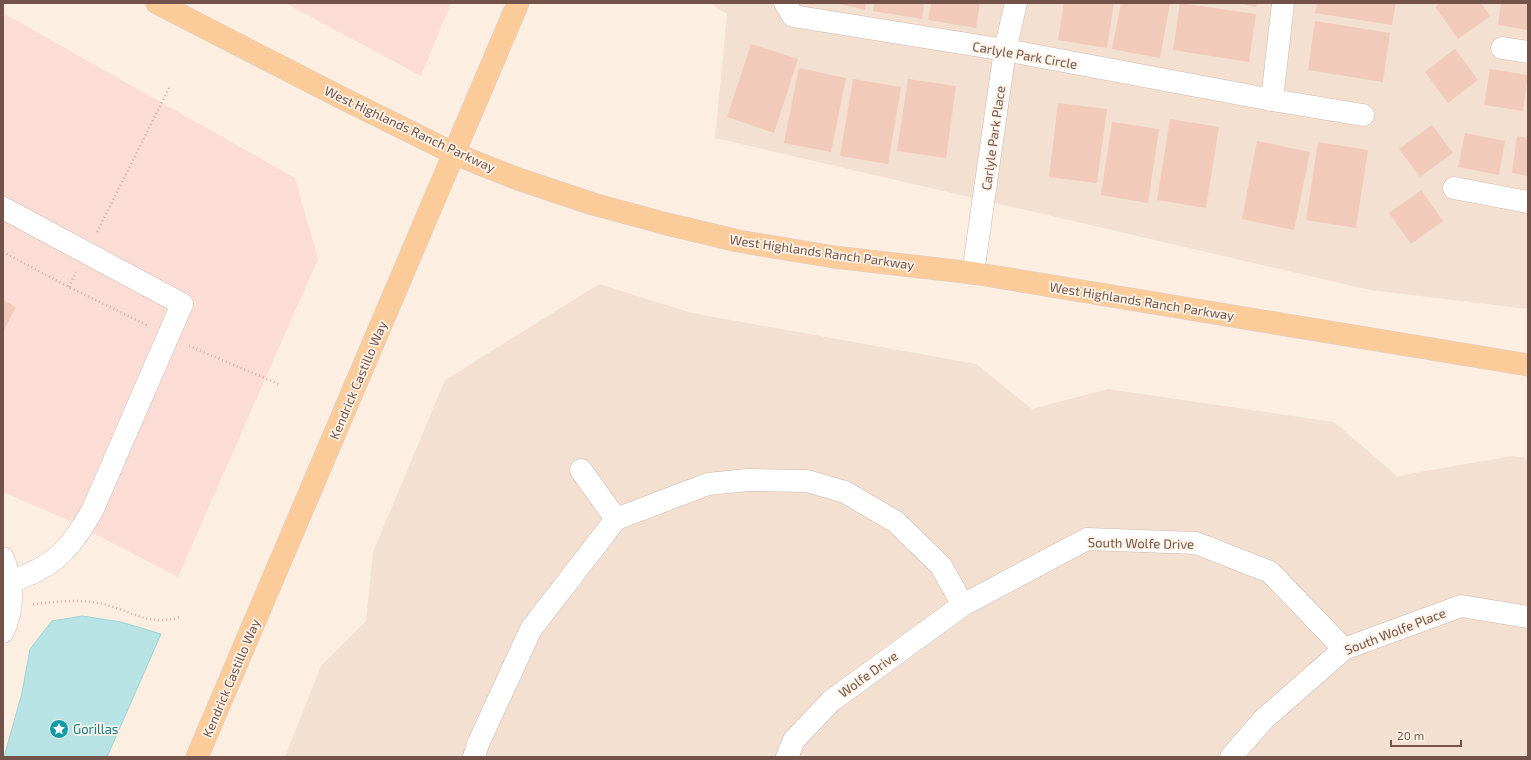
<svg xmlns="http://www.w3.org/2000/svg" width="1531" height="760" viewBox="0 0 1531 760" font-family="'Exo 2',sans-serif">
<style>
.residential{fill:#f3e0d0}
.commercial{fill:#fcddd6}
.water{fill:#b7e3e5;stroke:#9dd4d7}
.building{fill:#f1caba}
.lines{fill:none;stroke-linecap:round;stroke-linejoin:round}
.minor-casing{stroke:#cfb7ac;stroke-width:23}
.major-casing{stroke:#d8cfcc;stroke-width:23}
.path{stroke:#d6ad9d;stroke-width:2.5;stroke-dasharray:1 3;stroke-linecap:butt}
.minor{stroke:#fff;stroke-width:22}
.major{stroke:#fbcc9a;stroke-width:22}
.labels{text-anchor:middle;stroke-width:3.5;stroke-linejoin:round;paint-order:stroke}
.street-label{font-size:13px;fill:#735349;stroke:#fff3e8}
.culture-label{font-size:13px;fill:#0d838f;stroke:#fff3e8;text-anchor:start}
</style>
<rect width="100%" height="100%" fill="#fcefe2"/>
<g class="residential">
<path d="M710 3H1528V309L1370 290 715 138 727 14Z"/>
<path d="M599 284 692 313 976 364 1032 409 1108 389 1334 422 1397 476 1512 456 1528 458V757H285L321 666 366 621 373 552 445 380Z"/>
</g>
<g class="commercial">
<path d="M285 3H451L421 76Z"/>
<path d="M3 13 295 178 318 259 178 577 70 521 3 492Z"/>
</g>
<path class="water" d="M82 616 121 622 161 634 107 757H4L22 693 30 649 52 621Z"/>
<g class="building">
<path d="M837 3H866L865 10Z"/>
<path d="M875 3H924L922 19 873 11Z"/>
<path d="M931 3H980L976 28 928 20Z"/>
<path d="M1064 3H1114L1107 48 1058 40Z"/>
<path d="M1121 3H1170L1160 58 1112 49Z"/>
<path d="M1180 3 1256 14 1249 62 1173 50Z"/>
<path d="M1239 3H1257L1256 7Z"/>
<path d="M1317 3H1396L1392 25 1315 13Z"/>
<path d="M1440 3H1481L1490 16 1458 39 1435 7Z"/>
<path d="M1501 3H1528V30L1498 25Z"/>
<path d="M1315 21 1390 33 1383 82 1308 70Z"/>
<path d="M751 44 798 59 774 133 727 117Z"/>
<path d="M1455 49 1478 80 1448 103 1425 72Z"/>
<path d="M799 68 846 78 831 152 784 143Z"/>
<path d="M1490 69 1528 75 1523 111 1484 105Z"/>
<path d="M853 79 901 87 888 164 840 156Z"/>
<path d="M908 79 956 86 946 158 897 151Z"/>
<path d="M1058 103 1107 109 1097 183 1049 177Z"/>
<path d="M1170 119 1219 127 1206 208 1157 200Z"/>
<path d="M1112 122 1159 129 1148 203 1101 195Z"/>
<path d="M1432 125 1453 153 1420 177 1399 149Z"/>
<path d="M1465 133 1505 141 1499 175 1458 167Z"/>
<path d="M1517 136 1528 138V176L1512 173Z"/>
<path d="M1257 141 1310 152 1294 230 1242 219Z"/>
<path d="M1318 142 1368 150 1356 228 1306 220Z"/>
<path d="M1421 190 1443 221 1411 244 1389 213Z"/>
<path d="M3 300 16 307 3 332Z"/>
</g>
<g class="lines">
<g class="minor-casing">
<g id="minor">
<path d="M785 3 793 16 1005 50 1272 100 1283 3"/>
<path d="M1502 48 1528 52"/>
<path d="M1272 100 1363 115"/>
<path d="M1454 188 1528 202"/>
<path d="M3 208 182 304 93 509C71 549 53 568 9 582"/>
<path d="M973 273 1005 50 1016 3"/>
<path d="M581 470 616 519"/>
<path d="M3 558C13 582 14 608 3 632"/>
<path d="M474 757 478 744 531 629 616 519 708 484 748 480 807 481 845 492 896 522 941 566 963 605"/>
<path d="M787 757 794 740 831 701 963 605 1087 539 1196 543 1270 572 1344 649"/>
<path d="M1231 757 1264 719 1344 649 1461 606 1528 617"/>
</g>
</g>
<g class="major-casing">
<g id="major">
<path d="M157 3 342 98 455 154 518 179 593 204 667 224 738 241 834 257 973 273 1528 365"/>
<path d="M197 757C302 505 413 255 518 3"/>
</g>
</g>
<g class="path">
<path d="M97 232 169 88"/>
<path d="M3 252 69 287 149 326"/>
<path d="M69 287 76 272"/>
<path d="M189 346 281 385"/>
<path d="M33 604C57 602 82 598 107 605 135 613 149 626 181 617"/>
</g>
<use href="#minor" class="minor"/>
<use href="#major" class="major"/>
</g>
<defs>
<g id="sight-disc" transform="scale(1)"><circle r="9.5" fill="#0f9aa8" stroke="#fff3e8"/><path d="M0-6L1.8-2.2L6-1.7L2.9 1.2L3.7 5.4L0 3.3L-3.7 5.4L-2.9 1.2L-6-1.7L-1.8-2.2Z" fill="#fff"/></g>
</defs>
<g fill-rule="evenodd">
<use href="#sight-disc" x="59" y="729"/>
</g>
<g class="labels">
<g class="street-label">
<text transform="translate(1025 55) rotate(10)" y="5">Carlyle Park Circle</text>
<text transform="translate(410 129) rotate(25)" y="5">West Highlands Ranch Parkway</text>
<text transform="translate(993 138) rotate(-82)" y="5">Carlyle Park Place</text>
<text transform="translate(822 252) rotate(8)" y="5">West Highlands Ranch Parkway</text>
<text transform="translate(1142 301) rotate(9)" y="5">West Highlands Ranch Parkway</text>
<text transform="translate(358 380) rotate(-67)" y="5">Kendrick Castillo Way</text>
<text transform="translate(1141 543) rotate(1)" y="5">South Wolfe Drive</text>
<text transform="translate(1395 631) rotate(-21)" y="5">South Wolfe Place</text>
<text transform="translate(868 674) rotate(-36)" y="5">Wolfe Drive</text>
<text transform="translate(231 678) rotate(-67)" y="5">Kendrick Castillo Way</text>
</g>
<g class="culture-label">
<text x="73" y="734">Gorillas</text>
</g>
</g>
<rect width="1531" height="760" fill="none" stroke="#735349" stroke-width="8"/>
<path d="M1391 740v6h70v-6" fill="none" stroke="#735349" stroke-width="2"/>
<text x="1397" y="740" font-size="12" fill="#735349" stroke="#fff3e8" stroke-width="3" paint-order="stroke">20 m</text>
</svg>
